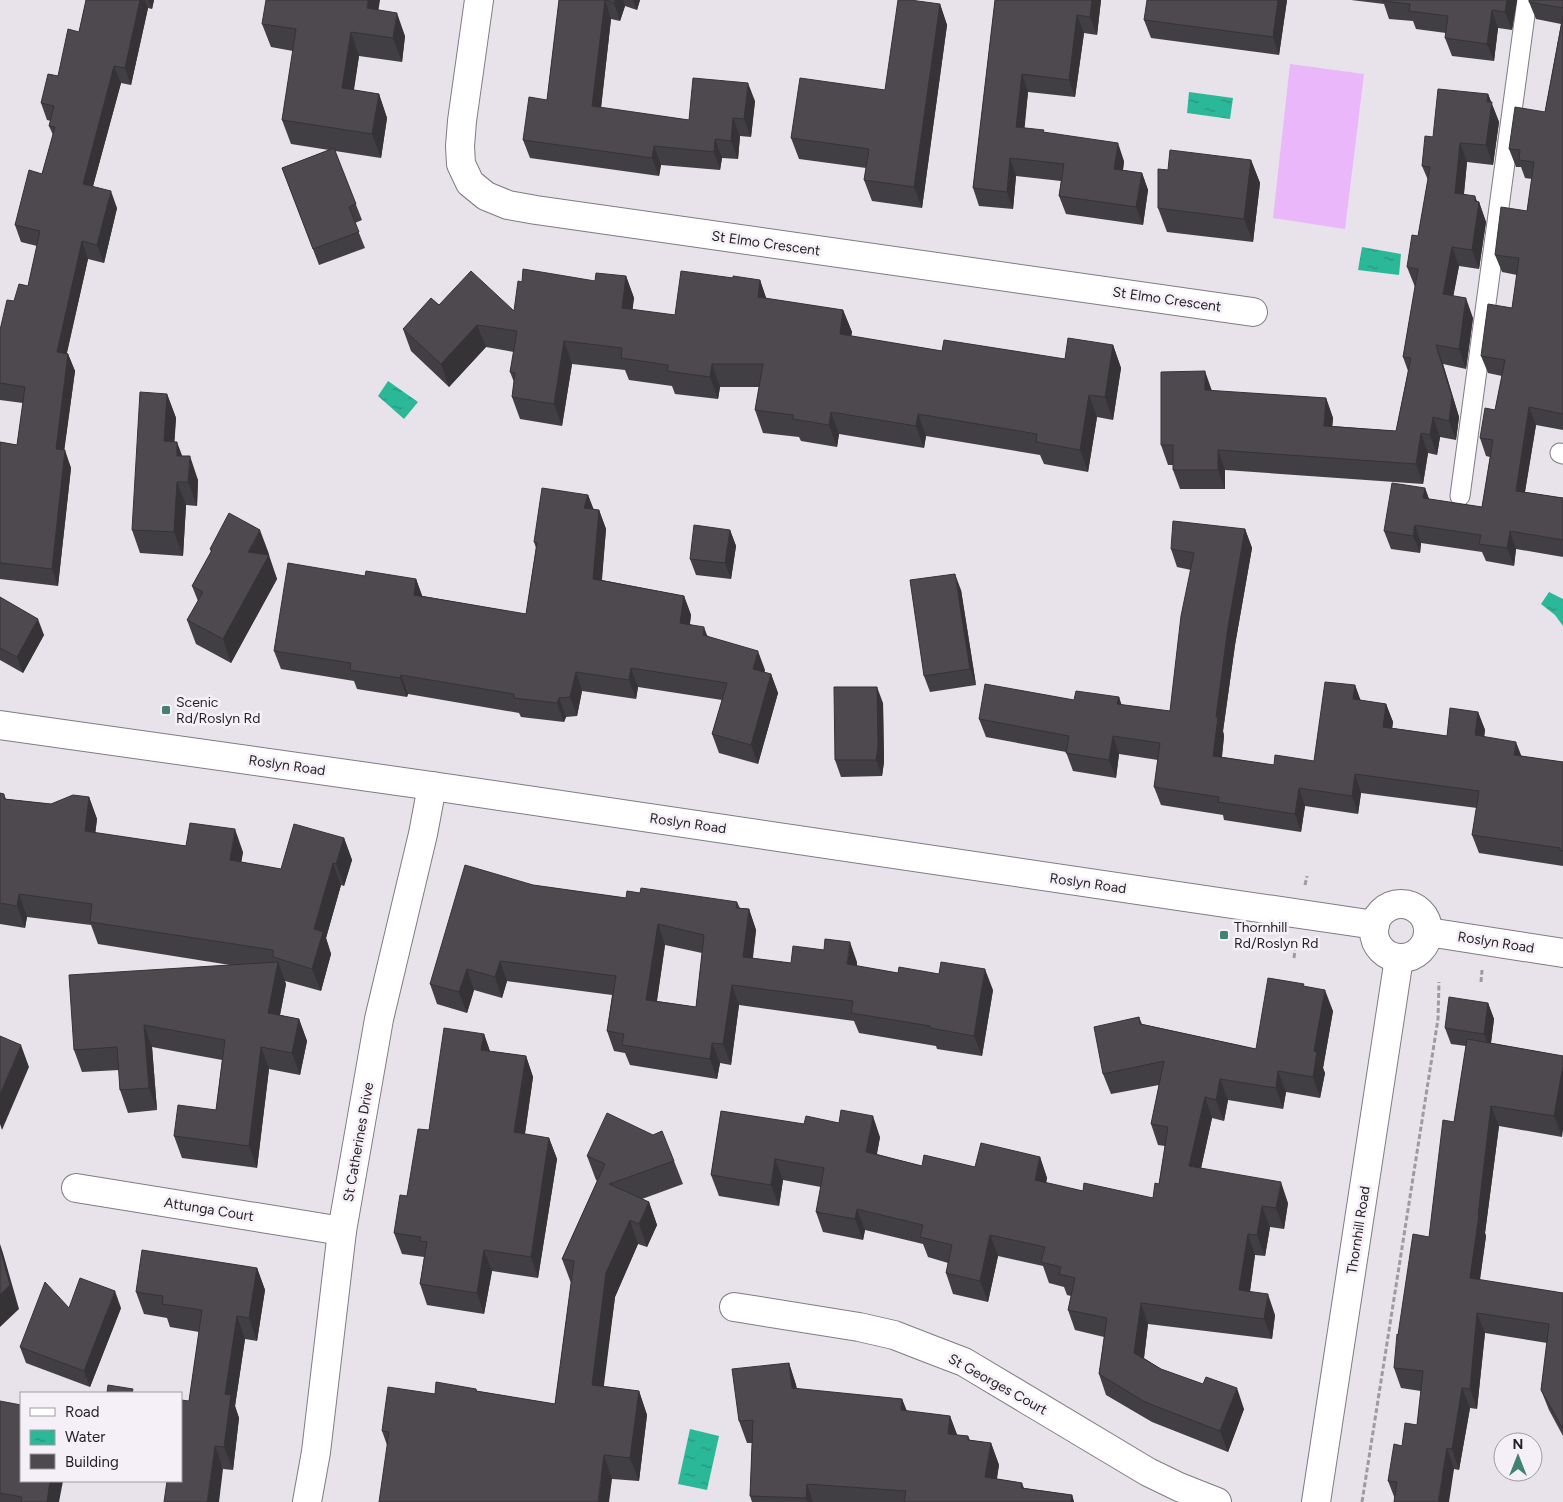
<svg xmlns="http://www.w3.org/2000/svg" width="1563" height="1502" viewBox="0 0 1563 1502" font-family="Figtree,sans-serif">
<style>
.pitch{fill:#eab7fa}
.water{fill:url(#water-ripples)}
.lines{fill:none;stroke-linecap:round;stroke-linejoin:round}
.lane-casing{stroke:#807b82;stroke-width:21}
.street-casing{stroke:#807b82;stroke-width:30}
.secondary-casing{stroke:#807b82;stroke-width:30}
.path{stroke:#9f9aa1;stroke-width:3;stroke-dasharray:5 2.5;stroke-linecap:butt}
.lane{stroke:#fff;stroke-width:19}
.street{stroke:#fff;stroke-width:28}
.secondary{stroke:#fff;stroke-width:28}
.wall{fill:#423f44;fill-rule:evenodd}
.shaded-wall{fill:#363337}
.building{fill:#4d494f;stroke:#363337;fill-rule:evenodd}
.poi-dot{fill:#428270;stroke:#f5eff7;stroke-width:2}
.labels{text-anchor:middle;stroke-width:5;stroke-linejoin:round;paint-order:stroke}
.street-label{font-size:14px;fill:#211f22;stroke:#f5eff7}
.poi-label{font-size:14px;fill:#211f22;stroke:#f5eff7;text-anchor:start}
</style>
<defs>
<pattern id="water-ripples" width="26" height="14" patternUnits="userSpaceOnUse" patternTransform="scale(1.25)"><rect width="26" height="14" fill="#2bb898"/><path d="M2 4q2-2 4 0t4 0M15 11q2-2 4 0t4 0" fill="none" stroke="#24957c"/></pattern>
</defs>
<rect width="100%" height="100%" fill="#e8e2ea"/>
<path class="pitch" d="M1290 64 1364 74 1345 229 1273 218Z"/>
<g class="water">
<path d="M1189 92 1233 98 1230 119 1187 113Z"/>
<path d="M1362 247 1401 254 1399 275 1358 270Z"/>
<path d="M388 381 418 402 404 419 378 396Z"/>
<path d="M1549 592 1563 599V626L1555 615 1541 604Z"/>
<path d="M690 1429 719 1436 707 1490 678 1484Z"/>
</g>
<g class="lines">
<g class="lane-casing">
<g id="lane">
<path d="M1560 453 1563 454"/>
<path d="M1460 496 1527 0"/>
</g>
</g>
<g class="street-casing">
<g id="street">
<path d="M479 0 462 121 460 146 461 164 470 183 486 196 508 205 536 210 1253 312"/>
<path d="M76 1188 342 1231"/>
<path d="M734 1307 859 1327 894 1335 930 1349 964 1362 1148 1472 1179 1487 1217 1502"/>
<path d="M307 1502 316 1452 342 1231 379 1019 423 834 432 786"/>
</g>
</g>
<g class="secondary-casing">
<g id="secondary">
<path d="M0 725 432 786 1375 925"/>
<circle cx="1401" cy="931" r="27"/>
<path d="M1428 932 1563 953"/>
<path d="M1316 1502 1399 958"/>
</g>
</g>
<g class="path">
<path d="M1305 885 1307 876"/>
<path d="M1294 958 1296 943"/>
<path d="M1481 982 1482 970"/>
<path d="M1362 1502 1438 1019 1439 982"/>
</g>
<use href="#lane" class="lane"/>
<use href="#street" class="street"/>
<use href="#secondary" class="secondary"/>
</g>
<g class="wall">
<path d="M86 0H154L152 9 148 8 131 85 121 83 93 186 117 208 104 263 88 259 67 353 68 354 75 371 64 450 71 468 58 586 0 579V442L17 445 23 403 0 400V330L14 301 28 286 37 246 21 242 15 225 42 174 53 135 49 126 51 121 47 120 41 103 58 76 79 32Z"/>
<path d="M559 0H640L637 10 625 6 620 21 611 19 601 108 689 120 755 101 751 137 740 136 738 159 722 158 720 170 661 165 659 176 530 158 523 140 547 100Z"/>
<path d="M995 0H1101L1097 35 1084 33 1075 97 1028 92 1024 128 1044 132 1124 161 1123 170 1142 173 1148 190 1143 225 1066 214 1059 196 1061 181 1016 176 1013 209 979 206 973 188Z"/>
<path d="M1287 0 1279 55 1151 38 1144 20Z"/>
<path d="M1351 0H1517L1512 30 1498 28 1494 61 1452 56 1445 38 1446 33 1416 29 1413 21 1389 19 1384 4Z"/>
<path d="M1563 0V430L1536 425 1525 492 1563 498V557L1516 549 1514 566 1486 561 1482 552 1421 543 1420 553 1391 549 1384 531 1425 488 1429 499 1482 507 1490 457 1486 456 1480 438 1495 410 1502 376 1488 373 1481 356 1512 308 1517 275 1502 272 1495 255 1527 211 1532 179 1525 178 1521 167H1516L1509 149 1545 112 1561 24 1536 19 1529 2Z"/>
<path d="M940 4 947 25 922 208 872 201 864 180 866 168 799 159 791 138 885 90Z"/>
<path d="M378 10 405 36 402 62 359 56 354 90 379 94 387 118 381 158 335 151 362 220 355 223 365 248 319 265 282 168 329 150 291 144 282 120 293 51 271 47 262 24Z"/>
<path d="M1488 94 1499 122 1493 165 1467 162 1464 194 1479 202 1486 222 1479 269 1459 266 1453 296 1473 318 1466 369 1443 364 1459 417 1456 440 1440 437 1437 455 1428 453 1423 484 1225 470V489H1180L1173 470V465H1168L1161 445 1212 391 1326 398 1333 418 1332 426 1396 431 1408 371 1403 357 1415 287 1407 267 1418 236 1428 180 1422 166 1433 137Z"/>
<path d="M1251 160 1260 183 1253 242 1167 232 1158 208 1168 170Z"/>
<path d="M626 276 634 298 632 310 675 315 733 278 760 280 766 299 843 310 852 332 851 336 942 351 1065 359 1113 345 1121 368 1113 420 1097 417 1088 472 1044 464 1040 455 926 436 924 448 839 434 837 447 801 441 799 437 763 433 755 410 759 387H720L718 399 675 394 672 386 629 380 625 370 572 364 562 426 520 419 512 397 514 382 510 372 514 352 486 347 449 387 411 351 403 329 439 305 514 311 522 282 595 281Z"/>
<path d="M167 394 176 418 174 442 182 456 198 480 197 506 186 505 183 556 140 553 132 530Z"/>
<path d="M588 495 594 510H599L606 529 602 580 684 596 691 615 690 624 708 636 765 670 764 672 771 674 778 693 758 764 719 753 712 734 722 700 638 687 636 699 582 691 577 716 566 717 564 722 521 717 519 713 408 694 407 697 357 689 354 681 281 669 274 651 365 576 416 579 422 596 526 614 536 548 534 542Z"/>
<path d="M1245 529 1252 548 1235 645 1223 731 1224 736 1222 757 1274 765 1314 761 1355 685 1360 700 1386 704 1393 722 1392 728 1447 736 1478 712 1485 730 1484 737 1521 756 1563 762V866L1479 853 1472 835 1477 808 1361 793 1358 814 1305 806 1301 832 1224 820 1223 815 1161 805 1154 787 1158 760 1119 754 1116 778 1073 771 1066 752 986 737 979 719 1074 700 1119 697 1121 705 1170 711 1191 570 1177 567 1171 549Z"/>
<path d="M730 530 736 546 731 579 696 575 690 559Z"/>
<path d="M210 549 269 554 268 555 277 579 231 663 196 644 187 620 198 601 192 586 211 552Z"/>
<path d="M961 590 976 685 930 692 924 676Z"/>
<path d="M0 597 44 635 23 673 0 660Z"/>
<path d="M883 703 884 762 882 776 841 777 835 760Z"/>
<path d="M0 793 4 794 6 799 51 804 89 797 97 819 95 833 186 846 243 852 241 862 281 869 344 838 352 860 344 886 341 885 326 938 331 954 321 991 285 981 286 984 280 1015 299 1019 307 1041 300 1075 269 1069 257 1168 182 1158 174 1136 216 1110 222 1060 152 1047 157 1110 128 1113 120 1090 119 1070 82 1072 74 1050 230 965 98 944 91 925 27 917 25 928 0 924Z"/>
<path d="M533 885 626 898 640 893 737 902 740 908 749 909 756 930 753 958 791 963 857 962V966L993 990 982 1056 937 1049 936 1046 859 1033 854 1021 739 1005 731 1065 720 1063 717 1079 630 1065 625 1053 614 1051 607 1031 612 995 507 981 502 998 474 990 467 1013 437 1004 430 984ZM665 945 702 953 696 1007 657 1001Z"/>
<path d="M1305 986 1333 1011 1323 1068 1325 1073 1320 1098 1286 1092 1283 1109 1228 1100 1224 1121 1212 1118 1201 1168 1288 1203 1284 1229 1270 1227 1265 1256 1255 1255 1250 1292 1275 1315 1272 1339 1148 1324 1144 1358 1161 1369 1244 1409 1228 1452 1152 1422 1106 1395 1099 1374 1104 1337 1075 1330 1068 1310 1071 1296 1067 1295 1064 1287 1049 1283 1043 1266 998 1256 988 1302 953 1294 946 1273 948 1263 928 1257 923 1244 865 1230 863 1240 823 1232 816 1212 821 1187 783 1180 779 1206 719 1196 711 1175 721 1111 880 1137 877 1154 922 1166 975 1167 1040 1157 1047 1178 1046 1183 1083 1191 1153 1198 1159 1184 1165 1146 1158 1145 1151 1124 1159 1085 1111 1094 1103 1074 1139 1017 1142 1024 1256 1049Z"/>
<path d="M1488 1003 1494 1019 1491 1043 1563 1056 1562 1137 1499 1126 1485 1233 1486 1236 1480 1280 1563 1293V1436L1549 1410 1541 1390 1547 1343 1485 1333 1477 1409 1470 1408 1459 1470 1454 1469 1395 1499 1388 1481 1402 1446 1417 1425 1421 1391 1401 1388 1394 1368 1398 1335 1429 1237 1454 1122 1466 1046 1451 1044 1445 1028Z"/>
<path d="M484 1034 490 1051 526 1056 533 1077 525 1134 549 1138 557 1159 538 1278 492 1271 484 1314 427 1305 420 1284 424 1257 402 1254 394 1233 429 1130Z"/>
<path d="M587 1156 674 1161 683 1184 642 1199 649 1202 657 1225 647 1247 638 1244 615 1297 603 1386 639 1391 647 1415 639 1481 612 1479 387 1445 382 1431 435 1394 476 1389 477 1391 555 1404 571 1283 562 1259 597 1181 596 1180Z"/>
<path d="M257 1268 265 1290 257 1341 245 1339 235 1406 239 1418 233 1470 223 1469 189 1401 199 1332 170 1327 167 1318 144 1314 136 1292Z"/>
<path d="M121 1308 90 1387 26 1363 20 1347Z"/>
<path d="M789 1363 796 1385 797 1389 902 1399 907 1411 950 1416 957 1435 968 1436 970 1440 991 1443 999 1465 997 1479 1022 1483 1024 1488 1072 1495 1074 1502H752L750 1496 752 1443H747L739 1421Z"/>
<path d="M0 1401 59 1502H0Z"/>
</g>
<g class="shaded-wall">
<path d="M140 0H145L148 8 131 85 125 68Z"/>
<path d="M148 0H154L152 9Z"/>
<path d="M368 0H380L375 32 367 8Z"/>
<path d="M605 0 611 19 599 125 592 106Z"/>
<path d="M615 0H623L625 6 620 21 614 3Z"/>
<path d="M633 0H640L637 10Z"/>
<path d="M1092 0H1101L1097 35 1090 17Z"/>
<path d="M1278 0H1287L1279 55 1273 37Z"/>
<path d="M1507 0H1517L1512 30 1505 12Z"/>
<path d="M940 4 947 25 922 208 914 187Z"/>
<path d="M1492 10 1498 28 1494 61 1487 44Z"/>
<path d="M397 13 405 36 402 62 393 38Z"/>
<path d="M1077 15 1084 33 1075 97 1069 80Z"/>
<path d="M351 32 359 56 350 112 342 88Z"/>
<path d="M114 66 121 83 89 201 83 184Z"/>
<path d="M1022 74 1028 92 1023 145 1016 127Z"/>
<path d="M748 83 755 101 751 137 744 119Z"/>
<path d="M379 94 387 118 381 158 372 134Z"/>
<path d="M1488 94 1499 122 1493 165 1486 145Z"/>
<path d="M733 118 740 136 738 159 731 141Z"/>
<path d="M715 139 722 158 720 170 714 152Z"/>
<path d="M1118 143 1124 161 1121 187 1114 169Z"/>
<path d="M1460 143 1467 162 1462 212 1455 193Z"/>
<path d="M654 146 661 165 659 176 652 158Z"/>
<path d="M1010 158 1016 176 1013 209 1007 192Z"/>
<path d="M1251 160 1260 183 1253 242 1244 219Z"/>
<path d="M1142 173 1148 190 1143 225 1136 207Z"/>
<path d="M111 191 117 208 104 263 97 245Z"/>
<path d="M1475 196 1478 204 1479 202 1486 222 1479 269 1472 250Z"/>
<path d="M82 241 88 259 63 369 57 352Z"/>
<path d="M1452 247 1459 266 1450 314 1443 294Z"/>
<path d="M626 276 634 298 630 331 622 308Z"/>
<path d="M760 280 768 303 758 297Z"/>
<path d="M1466 298 1473 318 1466 369 1459 349Z"/>
<path d="M843 310 852 332 848 356 840 334Z"/>
<path d="M477 325 486 347 449 387 441 364Z"/>
<path d="M564 341 572 364 562 426 554 404Z"/>
<path d="M1113 345 1121 368 1113 420 1105 397Z"/>
<path d="M1436 345 1443 364 1459 417 1456 440 1449 421Z"/>
<path d="M68 354 75 371 62 467 56 449Z"/>
<path d="M712 364 720 387 718 399 710 377Z"/>
<path d="M1205 371 1212 391 1205 390Z"/>
<path d="M167 394 176 418 173 465 164 441Z"/>
<path d="M1089 395 1097 417 1088 472 1080 450Z"/>
<path d="M1326 398 1333 418 1331 445 1324 426Z"/>
<path d="M1529 407 1536 425 1522 509 1516 491Z"/>
<path d="M831 412 839 434 837 447 829 425Z"/>
<path d="M918 414 926 436 924 448 916 426Z"/>
<path d="M1433 417 1440 437 1437 455 1430 435Z"/>
<path d="M1421 433 1428 453 1423 484 1416 464Z"/>
<path d="M177 442 186 466 177 456Z"/>
<path d="M65 450 71 468 58 586 52 569Z"/>
<path d="M1218 450 1225 470V489L1218 470Z"/>
<path d="M190 456 198 480 197 506 188 482Z"/>
<path d="M177 482 186 505 183 556 174 532Z"/>
<path d="M1425 488 1431 505 1423 498Z"/>
<path d="M588 495 595 514 584 508Z"/>
<path d="M599 510 606 529 600 598 593 579Z"/>
<path d="M1415 525 1421 543 1420 553 1413 536Z"/>
<path d="M1245 529 1252 548 1235 645 1223 731 1224 736 1220 774 1213 756 1216 717 1228 627Z"/>
<path d="M260 530 269 554 257 576 248 552Z"/>
<path d="M730 530 736 546 731 579 725 563Z"/>
<path d="M1510 531 1516 549 1514 566 1507 548Z"/>
<path d="M269 555 277 579 231 663 223 639Z"/>
<path d="M955 574 961 590 976 685 970 669Z"/>
<path d="M416 579 423 598 414 595Z"/>
<path d="M684 596 691 615 687 642 680 623Z"/>
<path d="M38 619 44 635 23 673 17 657Z"/>
<path d="M704 627 711 646 703 635Z"/>
<path d="M758 651 765 670 760 688 753 669Z"/>
<path d="M631 668 638 687 636 699 629 680Z"/>
<path d="M576 672 582 691 577 716 570 697Z"/>
<path d="M771 674 778 693 758 764 751 745Z"/>
<path d="M401 675 408 694 407 697 400 678Z"/>
<path d="M1355 685 1362 704 1353 699Z"/>
<path d="M877 687 883 703 884 762 882 776 876 760Z"/>
<path d="M1119 697 1125 715 1117 704Z"/>
<path d="M559 698 566 717 564 722 557 703Z"/>
<path d="M1386 704 1393 722 1390 745 1383 727Z"/>
<path d="M1478 712 1485 730 1482 753 1475 735Z"/>
<path d="M1113 736 1119 754 1116 778 1109 760Z"/>
<path d="M1516 742 1523 760 1514 755Z"/>
<path d="M1355 774 1361 793 1358 814 1352 796Z"/>
<path d="M1299 788 1305 806 1301 832 1295 814Z"/>
<path d="M89 797 97 819 93 853 85 831Z"/>
<path d="M235 829 243 852 238 882 230 860Z"/>
<path d="M344 838 352 860 344 886 336 864Z"/>
<path d="M333 863 341 885 326 938 331 954 321 991 312 969 314 929Z"/>
<path d="M19 894 27 917 25 928 17 906Z"/>
<path d="M749 909 756 930 750 977 743 957Z"/>
<path d="M658 924 665 945 654 1020 646 1000Z"/>
<path d="M850 942 857 962 854 985 847 964Z"/>
<path d="M500 961 507 981 502 998 495 977Z"/>
<path d="M278 962 286 984 276 1035 268 1013Z"/>
<path d="M467 969 474 990 467 1013 459 992Z"/>
<path d="M985 969 993 990 982 1056 974 1036Z"/>
<path d="M732 985 739 1005 731 1065 723 1044Z"/>
<path d="M1325 990 1333 1011 1323 1068 1325 1073 1320 1098 1313 1077 1314 1051Z"/>
<path d="M1488 1003 1494 1019 1490 1050 1484 1034Z"/>
<path d="M299 1019 307 1041 300 1075 292 1053Z"/>
<path d="M144 1025 152 1047 157 1110 149 1088Z"/>
<path d="M484 1034 491 1055 481 1050Z"/>
<path d="M712 1043 720 1063 717 1079 710 1059Z"/>
<path d="M21 1045 29 1067 2 1130 0 1124V1094Z"/>
<path d="M261 1047 269 1069 257 1168 249 1146Z"/>
<path d="M526 1056 533 1077 522 1153 514 1132Z"/>
<path d="M1563 1066V1130L1562 1137 1554 1116Z"/>
<path d="M1278 1071 1286 1092 1283 1109 1276 1088Z"/>
<path d="M1220 1079 1228 1100 1224 1121 1216 1100Z"/>
<path d="M1205 1097 1212 1118 1197 1187 1189 1166Z"/>
<path d="M1491 1106 1499 1126 1485 1233 1486 1236 1477 1299 1470 1278Z"/>
<path d="M873 1116 880 1137 873 1173 866 1152Z"/>
<path d="M549 1138 557 1159 538 1278 531 1257Z"/>
<path d="M1040 1157 1047 1178 1042 1201 1035 1180Z"/>
<path d="M775 1159 783 1180 779 1206 771 1185Z"/>
<path d="M1281 1182 1288 1203 1284 1229 1276 1208Z"/>
<path d="M649 1202 657 1225 647 1247 639 1224Z"/>
<path d="M1262 1206 1270 1227 1265 1256 1257 1235Z"/>
<path d="M857 1209 865 1230 863 1240 855 1219Z"/>
<path d="M630 1220 638 1244 615 1297 601 1409 592 1385 606 1273Z"/>
<path d="M1248 1234 1255 1255 1247 1311 1239 1290Z"/>
<path d="M990 1235 998 1256 988 1302 980 1281Z"/>
<path d="M0 1244 3 1253 19 1309 0 1327Z"/>
<path d="M484 1250 492 1271 484 1314 477 1293Z"/>
<path d="M257 1268 265 1290 257 1341 249 1318Z"/>
<path d="M115 1291 121 1308 90 1387 84 1371Z"/>
<path d="M1268 1294 1275 1315 1272 1339 1264 1319Z"/>
<path d="M1141 1303 1148 1324 1142 1374 1134 1353Z"/>
<path d="M1477 1313 1485 1333 1477 1409 1470 1389Z"/>
<path d="M237 1316 245 1339 235 1406 239 1418 233 1470 224 1447 225 1394Z"/>
<path d="M789 1363 796 1385 799 1410 792 1388Z"/>
<path d="M1237 1388 1244 1409 1228 1452 1220 1431Z"/>
<path d="M1462 1388 1470 1408 1459 1470 1452 1449Z"/>
<path d="M639 1391 647 1415 639 1481 630 1458Z"/>
<path d="M902 1399 910 1421 901 1410Z"/>
<path d="M950 1416 958 1437 948 1434Z"/>
<path d="M991 1443 999 1465 993 1499 985 1477Z"/>
<path d="M215 1446 223 1469 219 1502H207Z"/>
<path d="M1447 1448 1454 1469 1449 1502H1438Z"/>
<path d="M604 1455 612 1479 609 1502H598Z"/>
<path d="M50 1481H63L59 1502H47Z"/>
<path d="M807 1484 813 1502H808L806 1498Z"/>
<path d="M1072 1495 1074 1502H1071Z"/>
</g>
<g class="building">
<path d="M86 0H140L125 68 114 66 83 184 111 191 97 245 82 241 57 352 68 354 56 449 65 450 52 569 0 563V442L17 445 25 387 0 383V330L7 300 14 301 19 284 28 286 40 231 15 225 29 170 42 174 55 127 49 126 54 106 41 103 48 74 58 76 68 29 79 32Z"/>
<path d="M266 0H368L367 8 397 13 393 38 351 32 342 88 379 94 372 134 282 120 296 29 262 24Z"/>
<path d="M559 0H615L614 3 605 0 592 106 689 120 693 78 748 83 744 119 733 118 731 141 715 139 714 152 654 146 652 158 523 140 529 97 547 100Z"/>
<path d="M898 0H910L940 4 914 187 864 180 869 149 791 138 800 78 885 90Z"/>
<path d="M995 0H1092L1090 17 1077 15 1069 80 1022 74 1016 127 1044 130 1043 132 1118 143 1114 169 1142 173 1136 207 1059 196 1064 164 1010 158 1007 192 973 188Z"/>
<path d="M1147 0H1278L1273 37 1144 20Z"/>
<path d="M1383 0H1507L1505 12 1492 10 1487 44 1445 38 1448 16 1409 11 1410 4 1383 1Z"/>
<path d="M1529 0H1563V8L1529 2Z"/>
<path d="M1563 16V414L1529 407 1516 491 1563 498V540L1510 531 1507 548 1479 544 1481 535 1415 525 1413 536 1384 531 1392 483 1425 488 1423 498 1482 507 1493 440 1480 438 1485 408 1495 410 1505 360 1481 356 1488 304 1512 308 1519 258 1495 255 1501 207 1527 211 1534 162 1519 160 1520 150 1509 149 1515 107 1545 112Z"/>
<path d="M1438 89 1488 94 1487 102H1492L1486 145 1460 143 1455 193 1475 196V201L1479 202 1472 250 1452 247 1443 294 1466 298 1459 349 1436 345 1452 397 1449 421 1433 417 1430 435 1421 433 1416 464 1218 450V470H1173V445H1161V372L1205 371V390L1326 398 1324 426 1396 431 1411 358 1403 357 1418 269 1407 267 1412 235 1418 236 1430 167 1422 166 1425 136 1433 137Z"/>
<path d="M334 148 356 204 349 207 359 232 313 249 282 168Z"/>
<path d="M1170 150 1251 160 1244 219 1158 208V169L1168 170Z"/>
<path d="M523 269 595 281 596 273 626 276 622 308 675 315 681 271 733 278V276L760 280 758 297 843 310 840 334 942 351 944 340 1065 359 1068 338 1113 345 1105 397 1089 395 1080 450 1036 442 1037 434 918 414 916 426 831 412 829 425 793 419V415L755 410 763 364H712L710 377 667 371 668 365 621 358 622 348 564 341 554 404 512 397 515 373 510 372 517 331 477 325 441 364 403 329 431 298 439 305 471 271 514 311 518 281 522 282Z"/>
<path d="M140 392 167 394 164 441 177 442V456H190L188 482H177L174 532 132 530Z"/>
<path d="M542 488 588 495 584 508 599 510 593 579 684 596 680 623 704 627 703 635 758 651 753 669 771 674 751 745 712 734 727 683 631 668 629 680 576 672 570 697 559 698 557 703 514 698V694L401 675 400 678 350 670 351 663 274 651 288 563 365 576 366 571 416 579 414 595 526 614 537 543 534 542Z"/>
<path d="M229 513 260 530 248 552 269 555 223 639 187 620 203 592 192 586 212 550 210 549Z"/>
<path d="M1173 521 1245 529 1228 627 1216 717H1218L1213 756 1274 765 1275 755 1314 761 1325 682 1355 685 1353 699 1386 704 1383 727 1447 736 1450 708 1478 712 1475 735 1516 742 1514 755 1563 762V851L1560 850V848L1472 835 1479 791 1355 774 1352 796 1299 788 1295 814 1218 802 1219 797 1154 787 1160 743 1113 736 1109 760 1066 753 1069 736 979 719 985 684 1074 700 1076 691 1119 697 1117 704 1170 711 1181 616 1194 553 1171 549Z"/>
<path d="M694 525 730 530 725 563 690 559Z"/>
<path d="M955 574 970 669 924 676 910 580Z"/>
<path d="M0 597 38 619 17 657 0 648Z"/>
<path d="M834 687H877L878 746 876 760H835Z"/>
<path d="M0 793 4 794V799L51 804 73 795 89 797 85 831 186 846 190 823 235 829 230 860 281 869 294 824 344 838 336 864 333 863 314 929 323 932 312 969 273 957V950L90 922 92 904 19 894 17 906 0 903Z"/>
<path d="M465 865 533 885 626 898 627 891 640 893 641 888 737 902 736 908 749 909 743 957 791 963 793 946 824 950 825 939 850 942 847 964 898 973 899 967 939 974 941 962 985 969 974 1036 930 1028V1026L851 1013 853 1001 732 985 723 1044 712 1043 710 1059 622 1045 624 1034 607 1031 616 976 500 961 495 977 467 969 459 992 430 984ZM658 924 704 935 696 1007 646 1000Z"/>
<path d="M278 962 268 1013 299 1019 292 1053 261 1047 249 1146 174 1136 178 1105 216 1110 225 1040 144 1025 149 1088 120 1090 117 1047 74 1050 69 975Z"/>
<path d="M1268 978 1304 984 1303 986 1325 990 1314 1051 1317 1052 1313 1077 1278 1071 1276 1088 1220 1079 1216 1100 1205 1097 1189 1166 1281 1182 1276 1208 1262 1206 1257 1235 1248 1234 1239 1290 1268 1294 1264 1319 1141 1303 1134 1353 1161 1369 1203 1384 1206 1377 1237 1388 1220 1431 1145 1402 1099 1374 1107 1318 1068 1310 1075 1278 1059 1274 1061 1267 1041 1262 1045 1247 990 1235 980 1281 946 1273 952 1245 920 1237 923 1225 857 1209 855 1219 816 1212 824 1168 775 1159 771 1185 711 1175 721 1111 804 1124 806 1116 839 1123 841 1110 873 1116 866 1152 922 1166 924 1155 975 1167 981 1143 1040 1157 1035 1180 1083 1191 1084 1183 1153 1198 1155 1183 1159 1184 1168 1127 1151 1124 1164 1061 1103 1074 1094 1027 1139 1017 1140 1024 1256 1049Z"/>
<path d="M1449 997 1488 1003 1484 1034 1445 1028Z"/>
<path d="M444 1028 484 1034 481 1050 526 1056 514 1132 549 1138 531 1257 484 1250 477 1293 420 1284 427 1242 420 1241 421 1237 394 1233 400 1195 407 1196 418 1129 429 1130Z"/>
<path d="M0 1036 21 1045 0 1094Z"/>
<path d="M1467 1039 1563 1056V1066L1554 1116 1491 1106 1478 1215H1479L1470 1278 1563 1293V1429L1541 1390 1549 1324 1477 1313 1470 1389 1462 1388 1452 1449 1447 1448 1438 1502H1394L1397 1482 1388 1481 1394 1444 1402 1446 1405 1423 1417 1425 1423 1371 1394 1368 1397 1334 1398 1335 1413 1234 1429 1237 1443 1120 1454 1122Z"/>
<path d="M607 1113 653 1135 662 1131 674 1161 609 1184 649 1202 639 1224 630 1220 606 1273 592 1385 639 1391 630 1458 604 1455 598 1502H379L389 1432 382 1431 388 1387 435 1394 436 1382 476 1389V1391L555 1404 574 1261 562 1259 605 1164 587 1156Z"/>
<path d="M0 1248 10 1285 0 1295Z"/>
<path d="M142 1250 257 1268 249 1318 237 1316 225 1394 231 1395 224 1447 215 1446 207 1502H164L167 1481H181V1400L189 1401 202 1310 162 1304 163 1296 136 1292Z"/>
<path d="M80 1278 115 1291 84 1371 20 1347 45 1282 69 1308Z"/>
<path d="M789 1363 792 1388 902 1399 901 1410 950 1416 948 1434 968 1436V1440L991 1443 985 1477 1022 1483 1021 1488 1072 1495 1071 1502H904L906 1491 807 1484 806 1498 750 1496 753 1420 739 1421 732 1369Z"/>
<path d="M108 1385 133 1389 132 1393H107Z"/>
<path d="M0 1401 21 1405V1481H50L47 1502H21L22 1497 0 1493Z"/>
</g>
<g class="poi-dot">
<rect x="161" y="705" width="10" height="10" rx="2.5"/>
<rect x="1219" y="930" width="10" height="10" rx="2.5"/>
</g>
<g class="labels">
<g class="street-label">
<text transform="translate(766 243) rotate(8)" y="5">St Elmo Crescent</text>
<text transform="translate(1167 299) rotate(8)" y="5">St Elmo Crescent</text>
<text transform="translate(287 765) rotate(8)" y="5">Roslyn Road</text>
<text transform="translate(688 823) rotate(8)" y="5">Roslyn Road</text>
<text transform="translate(1088 883) rotate(8)" y="5">Roslyn Road</text>
<text transform="translate(1496 942) rotate(9)" y="5">Roslyn Road</text>
<text transform="translate(358 1142) rotate(-80)" y="5">St Catherines Drive</text>
<text transform="translate(209 1209) rotate(9)" y="5">Attunga Court</text>
<text transform="translate(1358 1230) rotate(-81)" y="5">Thornhill Road</text>
<text transform="translate(998 1384) rotate(29)" y="5">St Georges Court</text>
</g>
<g class="poi-label">
<text x="176" y="707">Scenic<tspan x="176" dy="16">Rd/Roslyn Rd</tspan></text>
<text x="1234" y="932">Thornhill<tspan x="1234" dy="16">Rd/Roslyn Rd</tspan></text>
</g>
</g>
<rect x="20" y="1392" width="162" height="90" fill="#f5eff7" stroke="#a09ca2"/>
<rect x="30" y="1408" width="25" height="8" fill="#ffffff" stroke="#a09ca2"/>
<text x="65" y="1417" font-size="15" fill="#211f22">Road</text>
<rect x="30" y="1430" width="25" height="15" fill="url(#water-ripples)" stroke="#a09ca2"/>
<text x="65" y="1442" font-size="15" fill="#211f22">Water</text>
<rect x="30" y="1454" width="25" height="15" fill="#4d494f" stroke="#a09ca2"/>
<text x="65" y="1467" font-size="15" fill="#211f22">Building</text>
<g transform="translate(1518 1457)"><circle r="24" fill="#f5eff7" stroke="#a09ca2"/>
<path d="M0-4L9 19L0 12L-9 19Z" fill="#428270"/>
<text y="-8" font-size="14" font-weight="bold" text-anchor="middle" fill="#211f22">N</text>
</g>
</svg>
